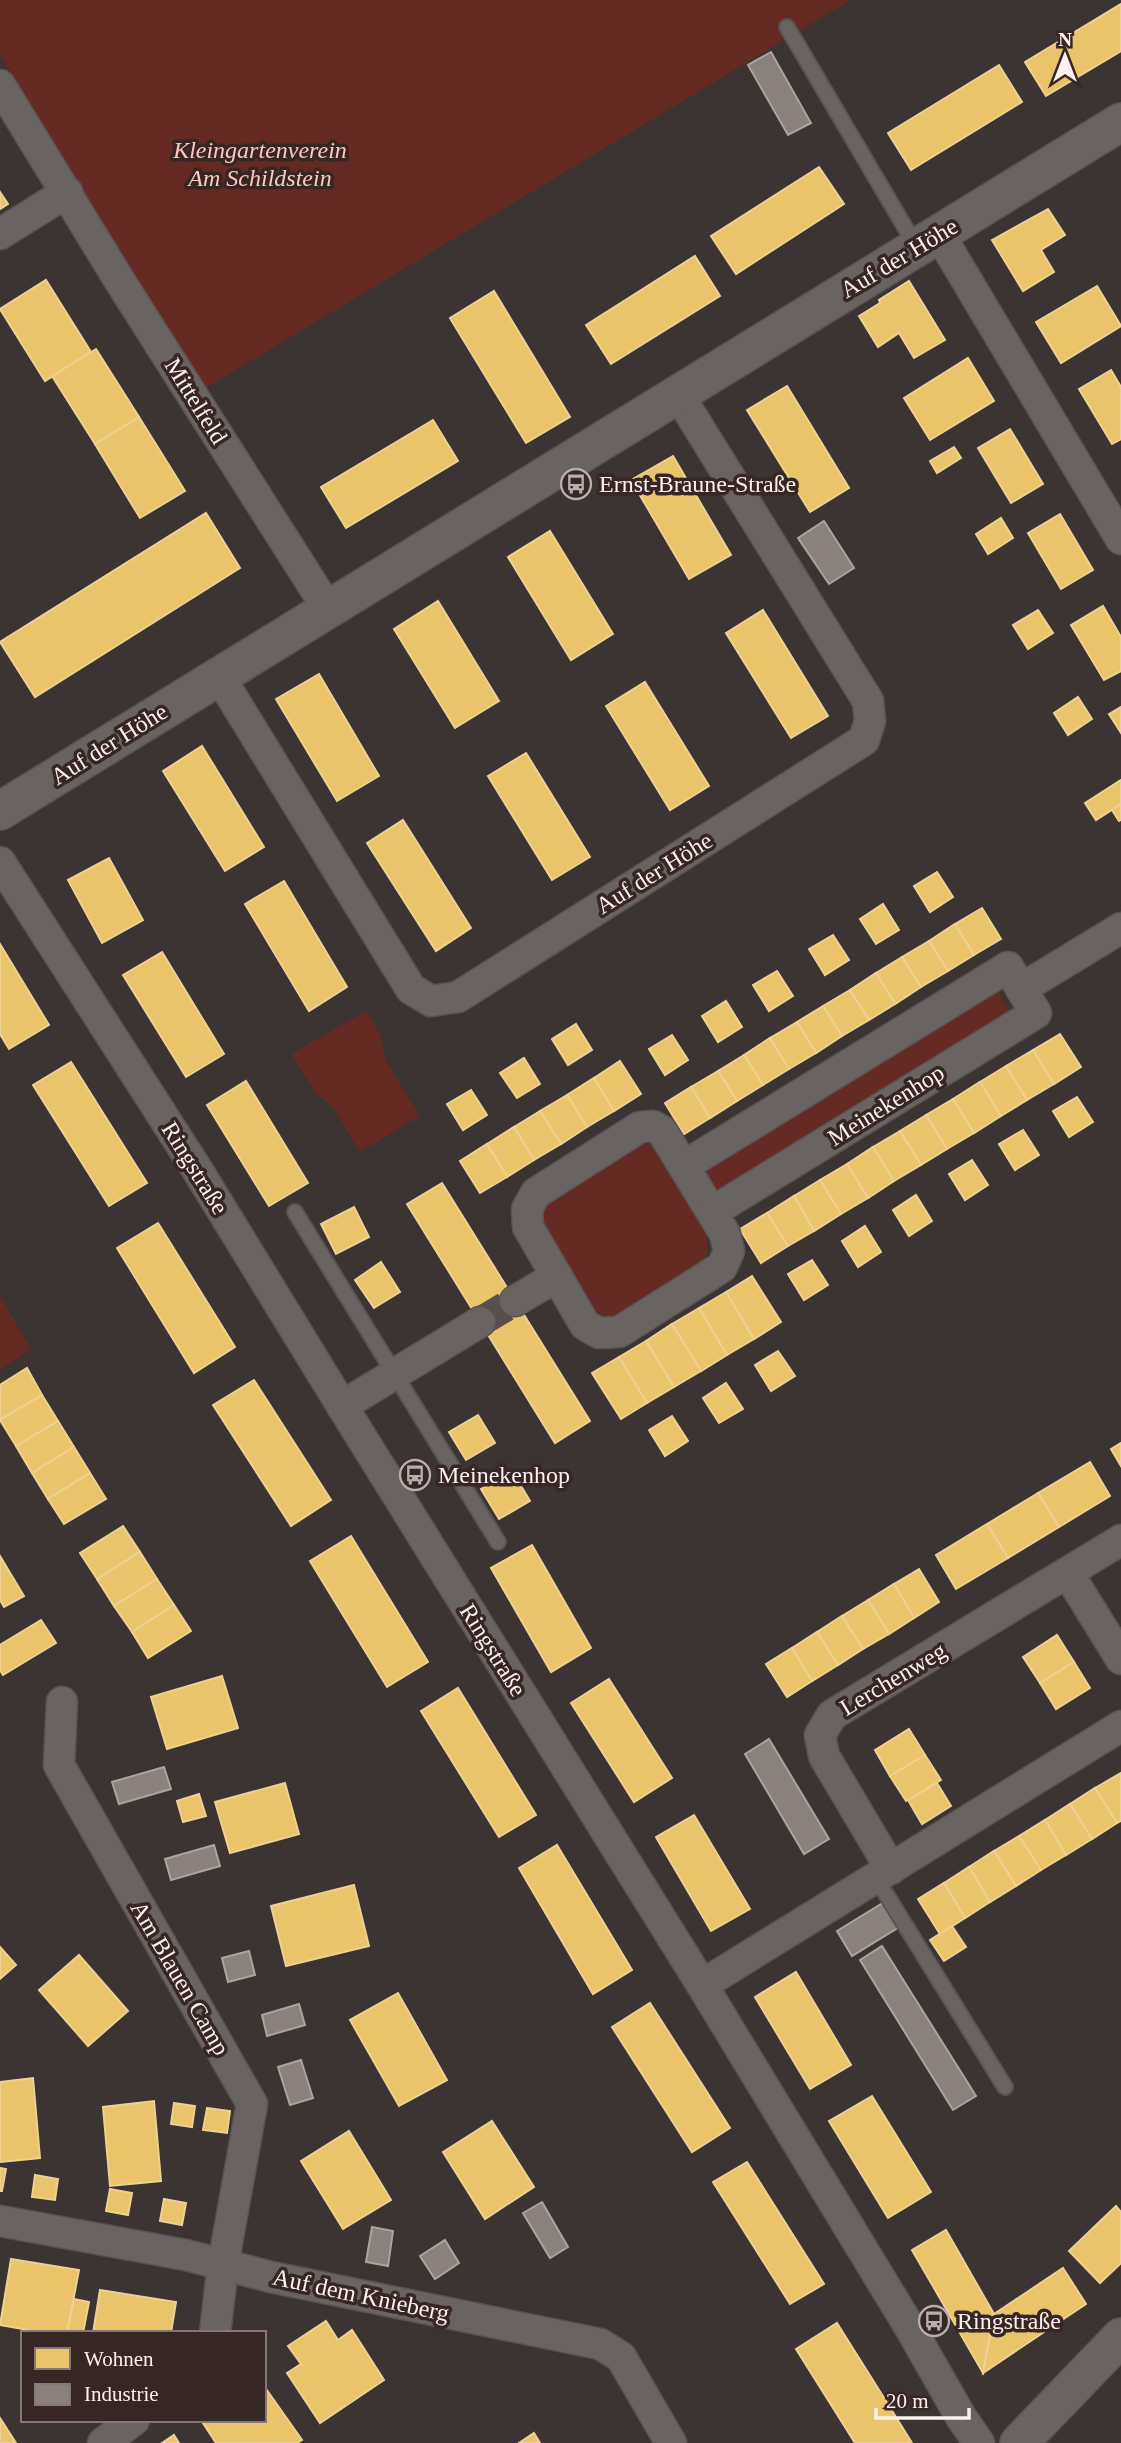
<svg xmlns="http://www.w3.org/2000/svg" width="1121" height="2443" viewBox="0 0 1121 2443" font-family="Georgia,serif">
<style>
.green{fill:#662a25}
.homes{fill:#e9c46a;stroke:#eed192;stroke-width:2}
.industry{fill:#8a817c;stroke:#aca29e;stroke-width:2}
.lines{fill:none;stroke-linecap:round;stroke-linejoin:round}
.minor-tunnel{stroke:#59504e;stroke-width:30;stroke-dasharray:30 15;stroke-linecap:butt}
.service-casing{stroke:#5a5352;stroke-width:18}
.minor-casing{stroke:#5a5352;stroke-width:33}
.tertiary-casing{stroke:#5a5352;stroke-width:40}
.service{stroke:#696362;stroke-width:14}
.minor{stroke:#696362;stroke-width:30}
.tertiary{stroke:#696362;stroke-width:37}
.labels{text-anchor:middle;stroke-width:7;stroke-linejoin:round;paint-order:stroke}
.park-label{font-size:24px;font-style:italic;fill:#fec8c0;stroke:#362624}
.street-label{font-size:24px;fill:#fbf0ef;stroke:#362624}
.poi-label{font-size:24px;fill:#fbf0ef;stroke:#362624;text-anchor:start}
</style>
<rect width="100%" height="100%" fill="#3c3432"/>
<g class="green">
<path d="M0 0H851L204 389 0 55Z"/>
<path d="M994 984 1013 1017 716 1200 695 1167Z"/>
<path d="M366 1011 381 1036 385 1059 420 1116 360 1152 334 1109 316 1093 291 1054Z"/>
<path d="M643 1142 659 1147 706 1228 708 1252 696 1273 631 1314 610 1317 592 1310 544 1227 541 1209 550 1193Z"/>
<path d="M0 1296 31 1349 0 1370Z"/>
</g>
<g class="homes">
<path d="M1121 4V51L1046 96 1025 62Z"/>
<path d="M999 65 1022 102 911 170 888 133Z"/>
<path d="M819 167 844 204 736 274 711 236Z"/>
<path d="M0 192 8 204 0 209Z"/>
<path d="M1048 209 1065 235 1041 250 1054 272 1023 291 992 240Z"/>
<path d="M695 256 720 296 611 364 586 325Z"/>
<path d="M46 280 91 352 45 381 0 309Z"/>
<path d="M909 281 945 340 914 358 899 333 878 347 859 316 880 303 879 300Z"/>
<path d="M1097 286 1121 326 1061 363 1036 322Z"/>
<path d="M494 291 570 417 526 443 450 318Z"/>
<path d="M96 349 139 417 95 444 52 376Z"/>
<path d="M968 358 994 401 930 440 904 398Z"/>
<path d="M1111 370 1121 387V439L1112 444 1079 389Z"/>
<path d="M787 386 849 488 810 512 747 410Z"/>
<path d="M139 417 185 491 140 518 95 444Z"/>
<path d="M433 420 458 461 346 528 321 487Z"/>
<path d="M1010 429 1043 484 1011 503 978 448Z"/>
<path d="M954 447 961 458 937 473 930 461Z"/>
<path d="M673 456 731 555 689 579 631 480Z"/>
<path d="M206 513 240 568 35 697 0 642Z"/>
<path d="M1060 514 1093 570 1061 589 1028 533Z"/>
<path d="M1001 518 1013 538 988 554 976 534Z"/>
<path d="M550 531 613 634 571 660 508 557Z"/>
<path d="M438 601 499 701 455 728 394 629Z"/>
<path d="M1103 606 1121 637V671L1104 680 1071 625Z"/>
<path d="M763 610 828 716 791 738 726 633Z"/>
<path d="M1038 610 1053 633 1028 649 1013 625Z"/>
<path d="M319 674 379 776 337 801 276 699Z"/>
<path d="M645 682 709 786 670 810 606 706Z"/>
<path d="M1078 697 1092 719 1068 735 1054 713Z"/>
<path d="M1121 707V733L1109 714Z"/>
<path d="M202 746 264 847 225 871 163 771Z"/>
<path d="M526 753 590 857 552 880 488 776Z"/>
<path d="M1121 780V804L1096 820 1085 803Z"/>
<path d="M1121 804V820L1119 821 1112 810Z"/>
<path d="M403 820 471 928 436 951 367 843Z"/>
<path d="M109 858 143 920 102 943 68 880Z"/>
<path d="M937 872 953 897 930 912 914 886Z"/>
<path d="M284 881 347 987 309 1011 245 904Z"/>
<path d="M883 904 899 930 876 944 860 919Z"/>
<path d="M982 908 1001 939 974 955 955 924Z"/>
<path d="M955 924 974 955 948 971 929 941Z"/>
<path d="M833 935 849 960 825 975 809 949Z"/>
<path d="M929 941 948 971 921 987 902 957Z"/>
<path d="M0 944 49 1025 9 1049 0 1034Z"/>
<path d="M162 952 224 1054 186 1077 123 975Z"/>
<path d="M902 957 921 987 895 1004 876 973Z"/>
<path d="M777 971 793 996 769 1011 753 985Z"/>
<path d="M876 973 895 1004 869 1020 850 990Z"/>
<path d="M850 990 869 1020 842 1036 823 1006Z"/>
<path d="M726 1001 742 1027 718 1042 702 1016Z"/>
<path d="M823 1006 842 1036 816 1053 797 1022Z"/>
<path d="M797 1022 816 1053 789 1069 770 1038Z"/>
<path d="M576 1024 592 1050 568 1065 552 1039Z"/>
<path d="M1060 1034 1081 1067 1054 1084 1033 1050Z"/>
<path d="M672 1035 688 1060 665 1075 649 1049Z"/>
<path d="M770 1038 789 1069 763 1085 744 1055Z"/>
<path d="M1033 1050 1054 1084 1027 1100 1006 1066Z"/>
<path d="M744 1055 763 1085 737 1101 718 1071Z"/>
<path d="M524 1058 540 1084 517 1098 500 1073Z"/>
<path d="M620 1061 641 1094 614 1111 594 1078Z"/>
<path d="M71 1062 147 1183 109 1206 33 1085Z"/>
<path d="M1006 1066 1027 1100 1001 1116 980 1082Z"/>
<path d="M718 1071 737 1101 710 1118 691 1087Z"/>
<path d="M594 1078 614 1111 587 1127 567 1095Z"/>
<path d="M246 1081 308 1183 269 1206 207 1105Z"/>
<path d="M980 1082 1001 1116 974 1133 953 1099Z"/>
<path d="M691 1087 710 1118 684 1134 665 1103Z"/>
<path d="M471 1090 487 1115 463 1130 447 1104Z"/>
<path d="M567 1095 587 1127 561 1144 540 1111Z"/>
<path d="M1077 1097 1093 1122 1069 1137 1053 1111Z"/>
<path d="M953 1099 974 1133 947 1149 926 1115Z"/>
<path d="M540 1111 561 1144 534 1160 514 1127Z"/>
<path d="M926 1115 947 1149 921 1165 900 1131Z"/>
<path d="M514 1127 534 1160 507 1177 487 1144Z"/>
<path d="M1023 1130 1039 1155 1015 1170 999 1144Z"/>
<path d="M900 1131 921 1165 894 1181 873 1147Z"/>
<path d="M487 1144 507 1177 480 1193 460 1161Z"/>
<path d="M873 1147 894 1181 868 1198 847 1164Z"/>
<path d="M972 1160 988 1185 965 1200 949 1174Z"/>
<path d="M847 1164 868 1198 841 1214 820 1180Z"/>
<path d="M820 1180 841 1214 814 1231 794 1196Z"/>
<path d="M442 1183 590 1421 555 1443 407 1204Z"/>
<path d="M916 1195 932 1221 909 1236 893 1210Z"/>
<path d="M794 1196 814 1231 788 1246 767 1213Z"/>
<path d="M354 1207 369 1237 336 1254 321 1224Z"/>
<path d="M767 1213 788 1246 761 1263 740 1229Z"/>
<path d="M158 1223 235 1347 194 1373 117 1248Z"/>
<path d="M865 1226 881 1252 858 1267 842 1241Z"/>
<path d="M812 1260 828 1285 804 1300 788 1274Z"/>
<path d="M381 1262 400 1292 374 1308 355 1280Z"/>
<path d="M752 1276 781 1322 754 1339 726 1292Z"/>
<path d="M726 1292 754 1339 727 1355 699 1308Z"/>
<path d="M699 1308 727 1355 701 1371 672 1324Z"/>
<path d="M672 1324 701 1371 674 1387 646 1341Z"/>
<path d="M646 1341 674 1387 647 1403 619 1357Z"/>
<path d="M778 1351 795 1376 771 1391 755 1365Z"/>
<path d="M619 1357 647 1403 621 1419 592 1373Z"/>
<path d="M27 1368 42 1395 0 1420V1385Z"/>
<path d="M254 1380 331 1500 291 1526 213 1405Z"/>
<path d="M726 1383 743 1409 719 1423 703 1398Z"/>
<path d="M42 1395 58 1421 16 1446 0 1420Z"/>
<path d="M478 1415 495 1443 466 1460 449 1432Z"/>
<path d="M672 1416 688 1441 665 1456 649 1430Z"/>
<path d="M58 1421 74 1447 32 1473 16 1446Z"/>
<path d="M1121 1443V1466L1111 1449Z"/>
<path d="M74 1447 90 1473 48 1499 32 1473Z"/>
<path d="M1090 1462 1110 1496 1059 1527 1038 1493Z"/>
<path d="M512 1471 530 1501 499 1519 481 1489Z"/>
<path d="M90 1473 106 1499 64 1524 48 1499Z"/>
<path d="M1038 1493 1059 1527 1008 1558 987 1524Z"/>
<path d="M987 1524 1008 1558 956 1589 936 1555Z"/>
<path d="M123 1526 140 1552 97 1579 80 1553Z"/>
<path d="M351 1536 428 1662 387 1687 310 1561Z"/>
<path d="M532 1545 591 1648 551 1672 491 1568Z"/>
<path d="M140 1552 157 1579 114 1606 97 1579Z"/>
<path d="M0 1556 24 1596 4 1607 0 1600Z"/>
<path d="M919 1569 939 1602 914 1618 894 1584Z"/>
<path d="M157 1579 174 1605 132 1632 114 1606Z"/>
<path d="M894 1584 914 1618 889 1634 868 1600Z"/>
<path d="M868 1600 889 1634 863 1649 842 1616Z"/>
<path d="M174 1605 191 1631 148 1658 132 1632Z"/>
<path d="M842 1616 863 1649 838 1665 817 1632Z"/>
<path d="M41 1620 56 1643 3 1675 0 1670V1645Z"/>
<path d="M817 1632 838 1665 812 1681 792 1648Z"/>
<path d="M1057 1635 1074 1662 1040 1683 1023 1657Z"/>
<path d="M792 1648 812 1681 787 1697 766 1664Z"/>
<path d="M1074 1662 1090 1688 1056 1709 1040 1683Z"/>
<path d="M222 1676 238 1728 167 1749 151 1697Z"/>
<path d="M609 1679 672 1778 634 1802 571 1703Z"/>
<path d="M458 1688 536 1815 499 1837 421 1711Z"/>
<path d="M909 1729 925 1755 890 1776 875 1750Z"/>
<path d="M925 1755 941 1780 906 1801 890 1776Z"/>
<path d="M1121 1773V1821L1117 1823 1095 1788Z"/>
<path d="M285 1783 299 1834 230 1853 215 1802Z"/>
<path d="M937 1783 951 1806 922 1824 908 1800Z"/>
<path d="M1095 1788 1117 1823 1092 1839 1070 1804Z"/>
<path d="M199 1794 206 1816 183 1822 177 1801Z"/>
<path d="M1070 1804 1092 1839 1066 1855 1045 1820Z"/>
<path d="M694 1815 750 1909 711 1931 656 1837Z"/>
<path d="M1045 1820 1066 1855 1041 1870 1019 1836Z"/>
<path d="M1019 1836 1041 1870 1016 1886 994 1851Z"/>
<path d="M557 1845 632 1970 593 1994 519 1868Z"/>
<path d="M994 1851 1016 1886 990 1902 969 1867Z"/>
<path d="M969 1867 990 1902 965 1918 944 1883Z"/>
<path d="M944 1883 965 1918 940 1934 918 1899Z"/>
<path d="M354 1885 369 1946 286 1966 271 1906Z"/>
<path d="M952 1926 966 1947 944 1961 930 1940Z"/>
<path d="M0 1947 16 1965 0 1979Z"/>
<path d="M79 1955 128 2011 88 2046 39 1990Z"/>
<path d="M796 1972 851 2065 810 2089 755 1997Z"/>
<path d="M398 1993 447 2080 399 2106 350 2020Z"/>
<path d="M650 2003 730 2128 692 2152 612 2027Z"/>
<path d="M33 2078 40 2158 0 2162V2082Z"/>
<path d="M872 2096 931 2192 888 2218 829 2121Z"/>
<path d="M154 2101 161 2181 110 2186 103 2107Z"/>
<path d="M174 2103 195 2106 192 2127 171 2124Z"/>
<path d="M207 2108 230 2111 227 2133 203 2130Z"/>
<path d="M492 2121 534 2187 485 2219 443 2152Z"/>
<path d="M349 2131 391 2200 343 2229 301 2161Z"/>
<path d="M747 2162 824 2284 790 2304 713 2182Z"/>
<path d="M0 2168 6 2169 2 2191H0Z"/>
<path d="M35 2175 58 2179 55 2200 32 2197Z"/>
<path d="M110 2189 132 2193 128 2215 106 2211Z"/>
<path d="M164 2199 186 2203 182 2225 160 2221Z"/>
<path d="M1116 2206 1121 2212V2263L1100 2283 1069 2251Z"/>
<path d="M946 2230 994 2314 983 2373 912 2250Z"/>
<path d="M11 2259 79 2270 67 2333H45L0 2325Z"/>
<path d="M1063 2268 1086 2304 983 2373 994 2314Z"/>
<path d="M100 2290 176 2302 171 2333H93Z"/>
<path d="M74 2299 89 2302 83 2333H67Z"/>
<path d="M326 2321 338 2340 352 2330 384 2380 320 2423 287 2373 301 2364 288 2346Z"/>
<path d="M837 2323 891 2409 912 2443H855L796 2349Z"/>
<path d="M264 2386 302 2440 297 2443H216L201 2420H264Z"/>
<path d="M0 2418 16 2443H0Z"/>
<path d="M534 2433 540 2443H519Z"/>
<path d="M174 2435 179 2443H162Z"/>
</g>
<g class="industry">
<path d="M771 52 811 123 788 135 748 65Z"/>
<path d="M824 521 854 568 829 584 798 538Z"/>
<path d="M769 1739 829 1839 804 1854 745 1754Z"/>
<path d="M164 1767 171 1789 119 1804 112 1782Z"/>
<path d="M214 1845 220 1866 171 1880 165 1859Z"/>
<path d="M886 1901 901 1926 852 1956 837 1931Z"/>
<path d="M882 1946 976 2096 953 2110 860 1960Z"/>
<path d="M249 1951 255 1975 228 1982 222 1958Z"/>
<path d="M299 2004 305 2025 267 2036 262 2015Z"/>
<path d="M301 2060 313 2098 290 2105 278 2067Z"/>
<path d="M542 2202 568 2247 550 2258 523 2213Z"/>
<path d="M372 2227 393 2231 388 2266 366 2262Z"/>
<path d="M445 2240 459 2263 435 2279 420 2256Z"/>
</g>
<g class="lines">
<path class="minor-tunnel" d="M480 1322 515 1301"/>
<g class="service-casing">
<g id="service">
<path d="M787 27 916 246"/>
<path d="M295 1212 498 1542"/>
<path d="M876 1878 1005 2087"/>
</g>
</g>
<g class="minor-casing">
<g id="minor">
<path d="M0 85 121 283 328 609"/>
<path d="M0 234 67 192"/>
<path d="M939 234 1121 539"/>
<path d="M219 676 411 989 431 1001 458 997 864 740 870 721 868 701 678 394"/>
<path d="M0 862 198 1171 342 1406 702 1985 912 2331 961 2417 979 2443"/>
<path d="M1021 989 1121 928"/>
<path d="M653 1126 662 1131 725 1234 729 1251 722 1267 619 1332 599 1333 585 1325 528 1227 527 1209 536 1193 640 1127Z"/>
<path d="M684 1166 1008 967 1036 1013 712 1212"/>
<path d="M515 1301 557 1276"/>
<path d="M342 1406 480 1322"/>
<path d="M1068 1573 1121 1659"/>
<path d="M62 1702 59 1765 252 2104 223 2265 215 2333"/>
<path d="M891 1869 824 1756 820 1735 832 1715 1121 1540"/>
<path d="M702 1985 1121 1726"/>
<path d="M0 2221 186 2255 271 2277 600 2344 621 2357 671 2443"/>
<path d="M103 2443 134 2420"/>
</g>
</g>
<g class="tertiary-casing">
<g id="tertiary">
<path d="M0 811 1121 122"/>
<path d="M1019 2443 1121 2337"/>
</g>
</g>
<use href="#service" class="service"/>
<use href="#minor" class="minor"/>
<use href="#tertiary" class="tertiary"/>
</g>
<defs>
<g id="bus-ring" transform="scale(1.575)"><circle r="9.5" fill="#362624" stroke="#b8aead" stroke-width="1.5"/><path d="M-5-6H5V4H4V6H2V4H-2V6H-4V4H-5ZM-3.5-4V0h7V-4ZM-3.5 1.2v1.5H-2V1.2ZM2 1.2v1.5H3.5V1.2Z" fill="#b8aead"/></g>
</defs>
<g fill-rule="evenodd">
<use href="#bus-ring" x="576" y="484"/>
<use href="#bus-ring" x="415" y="1475"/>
<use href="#bus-ring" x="934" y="2321"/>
</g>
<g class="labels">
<g class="park-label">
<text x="260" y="158">Kleingartenverein<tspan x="260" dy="28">Am Schildstein</tspan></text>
</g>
<g class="street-label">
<text transform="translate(899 258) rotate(-31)" y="8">Auf der Höhe</text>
<text transform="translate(196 401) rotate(58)" y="8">Mittelfeld</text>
<text transform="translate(109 744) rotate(-32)" y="8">Auf der Höhe</text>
<text transform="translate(654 873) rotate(-32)" y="8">Auf der Höhe</text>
<text transform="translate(886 1105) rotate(-32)" y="8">Meinekenhop</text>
<text transform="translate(195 1168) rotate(58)" y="8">Ringstraße</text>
<text transform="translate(493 1650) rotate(58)" y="8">Ringstraße</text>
<text transform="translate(893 1679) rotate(-31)" y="8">Lerchenweg</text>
<text transform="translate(180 1978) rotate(60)" y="8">Am Blauen Camp</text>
<text transform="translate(361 2295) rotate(12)" y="8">Auf dem Knieberg</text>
</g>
<g class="poi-label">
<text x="599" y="492">Ernst-Braune-Straße</text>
<text x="438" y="1483">Meinekenhop</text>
<text x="957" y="2329">Ringstraße</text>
</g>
</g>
<rect x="21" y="2331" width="245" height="91" fill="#362624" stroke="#857775" stroke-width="2"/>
<rect x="35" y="2348" width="35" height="21" fill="#e9c46a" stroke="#857775" stroke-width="2"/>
<text x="84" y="2366" font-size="21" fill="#fbf0ef">Wohnen</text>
<rect x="35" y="2384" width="35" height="21" fill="#8a817c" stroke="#857775" stroke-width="2"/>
<text x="84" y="2401" font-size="21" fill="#fbf0ef">Industrie</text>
<g transform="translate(1065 56)" stroke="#362624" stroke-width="5" paint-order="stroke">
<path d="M0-5L12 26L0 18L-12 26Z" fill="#fbf0ef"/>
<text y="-10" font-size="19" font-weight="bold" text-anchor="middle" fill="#fbf0ef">N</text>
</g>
<path d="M876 2408v10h93v-10" fill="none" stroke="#fbf0ef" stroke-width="3.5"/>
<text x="886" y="2408" font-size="21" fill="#fbf0ef" stroke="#362624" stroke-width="5" paint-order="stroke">20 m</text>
</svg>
